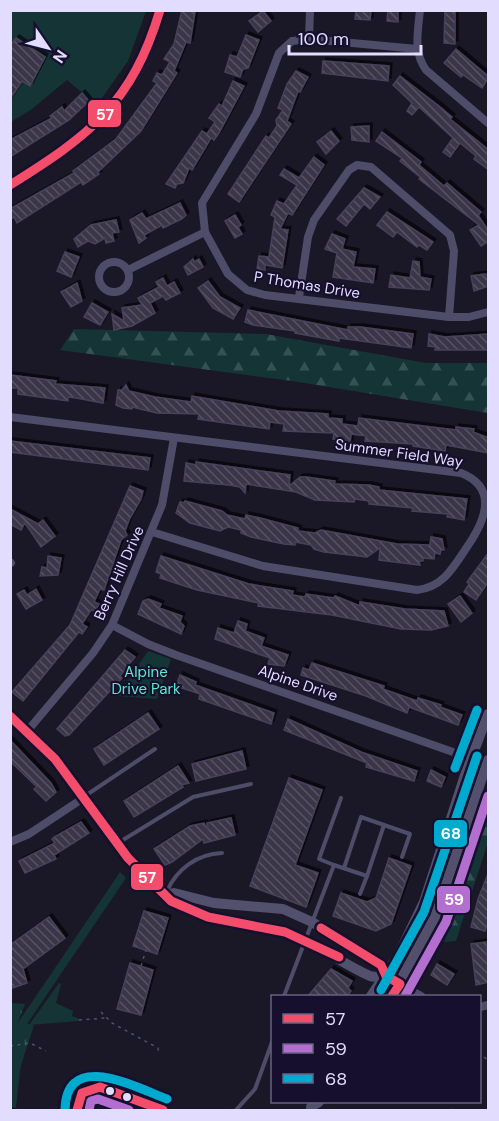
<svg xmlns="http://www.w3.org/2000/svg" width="499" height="1121" viewBox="0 0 499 1121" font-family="'DM Sans',sans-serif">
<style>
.grass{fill:url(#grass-tufts)}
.forest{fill:url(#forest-firs)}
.park{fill:#143436}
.building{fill:url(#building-back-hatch);stroke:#47425a;stroke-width:1.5;filter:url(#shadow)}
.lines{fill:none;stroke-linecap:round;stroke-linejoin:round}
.path{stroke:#485668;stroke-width:1.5;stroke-dasharray:3 4.5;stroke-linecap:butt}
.lane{stroke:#4e4c68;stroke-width:4}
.street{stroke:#4e4c68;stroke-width:8}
.secondary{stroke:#52506d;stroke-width:10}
.bus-1-casing{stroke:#16102e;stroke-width:14}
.bus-2-casing{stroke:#16102e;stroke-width:14}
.bus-3-casing{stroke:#16102e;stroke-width:14}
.bus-1{stroke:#f44d6c;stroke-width:9}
.bus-2{stroke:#b36fd0;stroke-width:9}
.bus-3{stroke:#00a9ce;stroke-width:9}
.bus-dot{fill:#e2ddff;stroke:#16102e;stroke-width:2}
.labels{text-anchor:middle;stroke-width:4.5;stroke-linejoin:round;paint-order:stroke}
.street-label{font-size:15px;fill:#e2ddff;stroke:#16102e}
.park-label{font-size:15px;fill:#60e8cb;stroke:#16102e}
.line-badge{stroke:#16102e;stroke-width:2}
.badge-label{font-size:16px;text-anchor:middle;font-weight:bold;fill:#fff}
</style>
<defs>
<pattern id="grass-tufts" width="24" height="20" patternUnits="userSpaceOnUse" patternTransform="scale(1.5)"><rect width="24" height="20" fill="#143436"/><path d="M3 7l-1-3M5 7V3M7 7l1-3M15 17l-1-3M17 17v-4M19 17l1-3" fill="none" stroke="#365154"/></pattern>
<pattern id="forest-firs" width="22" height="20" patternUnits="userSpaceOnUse" patternTransform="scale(1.5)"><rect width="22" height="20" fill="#143436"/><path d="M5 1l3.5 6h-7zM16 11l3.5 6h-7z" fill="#365154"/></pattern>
<pattern id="building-back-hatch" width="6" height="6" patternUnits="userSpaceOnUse" patternTransform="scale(1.5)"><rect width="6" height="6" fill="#3a3648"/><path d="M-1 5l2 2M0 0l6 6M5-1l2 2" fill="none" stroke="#565363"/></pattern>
<filter id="shadow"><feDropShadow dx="3" dy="-3" stdDeviation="0" flood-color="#0009"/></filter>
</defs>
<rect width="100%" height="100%" fill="#1a1727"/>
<path class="grass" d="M11 1003 25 1004 18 1022 34 1025 11 1096Z"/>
<g class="forest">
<path d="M74 329 266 334 426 363H488V413L292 381 60 350Z"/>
<path d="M488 802V842L456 941 444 942Z"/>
</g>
<g class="park">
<path d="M11 11H146L128 61 97 105 67 80 32 109 11 122Z"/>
<path d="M148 651 171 659 157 699 117 696Z"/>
<path d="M120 872 126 878 25 1027 16 1108 11 1107V1023L17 1024Z"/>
<path d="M59 983 61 984 56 1003 73 1011 72 1016 80 1019 79 1021 29 1025Z"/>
</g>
<g class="building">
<path d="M182 10 195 12 190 43 186 42 174 71 177 73 141 131 98 172 99 174 83 185 81 182 17 223 14 217 10 220V209L74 173 73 171 116 139 157 83 153 81 157 73 162 75 170 62 164 59 174 44Z"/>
<path d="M356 10H371L370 20 355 19Z"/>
<path d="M388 10H398V22L387 21Z"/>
<path d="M445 10H455V44L444 43Z"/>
<path d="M263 11 271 21 258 32 249 21Z"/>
<path d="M246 35 259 40 248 68 243 69 240 77 225 72 230 55 237 57Z"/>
<path d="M16 38 45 57 30 86 22 81 10 99V46Z"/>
<path d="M456 49 489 77 482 88 463 75 461 77 444 63Z"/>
<path d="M323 61 389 66 388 81 322 73Z"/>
<path d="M296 71 308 77 300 92 298 91 287 121 291 124 239 202 228 194 266 136 269 138 277 126 276 120 283 110 278 108 287 84Z"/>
<path d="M400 76 439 106 452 117 450 119 455 123 489 150V170L474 159 476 156 460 143 450 157 443 152 453 138 419 107 412 115 407 111 412 103 393 85Z"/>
<path d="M233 81 244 86 219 133 214 140 211 138 192 170 189 168 183 183 177 184 175 188 166 184 202 131 207 134 215 122 209 118 219 104 222 106Z"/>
<path d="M82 93 89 101 69 120 10 157V140L52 118 50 116 62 107 64 111Z"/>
<path d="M369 126V142L352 140 351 127Z"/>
<path d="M331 131 339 141 326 154 317 142Z"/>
<path d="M382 132 421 162 419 165 444 186 447 183 481 212 478 215 489 232V241L481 246 470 230 479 225 419 179 420 177 400 161 402 158 376 141Z"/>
<path d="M314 157 324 165 292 215 288 213 280 229 288 230 282 268 265 265V270L257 269 259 256 269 257 275 217 271 215 277 201 284 204 297 185 280 175 284 169 299 178Z"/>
<path d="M364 188 380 197 370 209 364 204 346 226 337 219Z"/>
<path d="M180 203 186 215 182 219 163 228 162 225 144 235 146 238 139 243 130 220 142 213 146 219Z"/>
<path d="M387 212 433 242 427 250 419 245 417 247 397 232 393 237 377 225Z"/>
<path d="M235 215 241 225 238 227 242 234 235 238 225 221Z"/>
<path d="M116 220 119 232 112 233 114 241 106 243 105 238 95 244 88 241 78 247 74 239 91 225Z"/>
<path d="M332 234 345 239 342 249 356 252 353 267 375 269 373 283 333 277 337 253 325 249Z"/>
<path d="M65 252 79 257 71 277 57 271Z"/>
<path d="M193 259 194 262 199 259 203 267 188 275 184 267Z"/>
<path d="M413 261 419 262 420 277 431 279 429 290 389 287 391 275 410 278Z"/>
<path d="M485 274 489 276V286L474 291 471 276Z"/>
<path d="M163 278 167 286 174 282 180 293 166 300 163 296 150 303 155 313 132 326 114 330 112 314 124 321 122 308 142 305 138 298 159 287 156 282Z"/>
<path d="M208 281 220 297 240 308 233 319 213 308 198 288Z"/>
<path d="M77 283 82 301 71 307 61 292Z"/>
<path d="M92 303 108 312 100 325 84 317Z"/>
<path d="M248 310 348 330V327H360L413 334 411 348 339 338V341L295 333V331L253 325 245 322Z"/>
<path d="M429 334 445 337 489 334V350H435L436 347 428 346Z"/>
<path d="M10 375 56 381 55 384 105 388 103 403 76 398 68 397V401L18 394V388H10Z"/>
<path d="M126 385 129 391 155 397 191 402 192 396 279 411 328 414V418L342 419V424L358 426 359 418 456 430V427L474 429 473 432 489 438V453L446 445 445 451 413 446V444L365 441 366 436 351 434 350 443 333 439 334 433 283 431 284 424 270 422 269 429 198 419 199 414 157 413 132 407V409L123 408 116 405 118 390H122Z"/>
<path d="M10 441 150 458 148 470 10 452Z"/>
<path d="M196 462 290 475 289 486 300 477H306L335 481 334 484 369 485 379 487V490L467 499 464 520 447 517 448 514 412 511 413 508 369 504V501L355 499 354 502 315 500 296 492 246 484 245 493 240 487 229 485 184 481 186 463 196 465Z"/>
<path d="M130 486 143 491 141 499 129 520 125 531 127 535 121 540 104 590 100 589 94 602 99 604 95 611 91 610 82 624 87 627 82 634 79 632 23 701 12 692 70 625Z"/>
<path d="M185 501 222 511 227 515 245 519 246 515 260 518 298 528V531L315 533 321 530 397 544 430 545 431 537 442 539 444 550H441L440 554 435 553 434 559 423 558V561H419L420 565 379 560 380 548 367 557 324 552 314 549 311 545 295 542V545L284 544 251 537 241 533V530L228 527 220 531 190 523 176 513 180 502 184 503Z"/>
<path d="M10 509 38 524 43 520 55 536 41 547 25 523 21 530 10 524Z"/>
<path d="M489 552V581L476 600 464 592 469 584 467 582Z"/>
<path d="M48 556 61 558 58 575 40 576 42 567 47 568Z"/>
<path d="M161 556 249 584 293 591 292 595 305 597 306 594 334 598 335 596 360 606V602L405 609 444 611 448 626 431 630 401 629 332 615 258 606 259 603 197 590 160 578 161 574 156 572Z"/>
<path d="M36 589 42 600 26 609 17 594 24 590 27 595Z"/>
<path d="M460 596 472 613 461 622 448 604Z"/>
<path d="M148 599 161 604 159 608 182 616 180 622 184 626 181 634 138 614 143 601Z"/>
<path d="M238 621 247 624 245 631 264 638 261 646 288 655 284 666 268 664 270 658 215 639 218 628 234 633Z"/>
<path d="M125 650 135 657 120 676 122 678 69 735 65 736 57 729Z"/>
<path d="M312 663 384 686 383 689 417 701 418 698 441 705 440 707 462 715 458 725 409 707 407 713 366 696 301 675 303 668 309 670Z"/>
<path d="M180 675 196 682 195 685 274 713 271 724 199 699 200 694 176 686Z"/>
<path d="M148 713 159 729 104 765 94 749Z"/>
<path d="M288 719 361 752 417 771 414 781 366 767 367 763 284 730Z"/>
<path d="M10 740 51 783 56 792 46 801 34 789 37 787 10 761Z"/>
<path d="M242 751 246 769 196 781 192 764Z"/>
<path d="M178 766 189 783 181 785 183 787 134 817 124 801Z"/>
<path d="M431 770 445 777 441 787 427 781Z"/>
<path d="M289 778 322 790 295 865 318 873 306 907 250 886Z"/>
<path d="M231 818 235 835 204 843 203 839 172 862 165 865 154 849 190 826 204 823 208 830 207 823Z"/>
<path d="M81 822 89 833 54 855 56 859 25 873 19 861 55 843 52 839 54 837Z"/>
<path d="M389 858 411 866 391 924 376 931 333 916 341 893 367 902 376 898Z"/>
<path d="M488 874 489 919 485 931 471 927 478 899Z"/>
<path d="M144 911 168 918 157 954 133 946Z"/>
<path d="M49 917 65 938 23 969 27 983 10 989V945Z"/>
<path d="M486 942 489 982 476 985 471 944Z"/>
<path d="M130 963 153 970 141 1015 117 1009Z"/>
<path d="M437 964 454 974 447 985 431 975Z"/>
<path d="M331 969 352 981 348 988 351 991 347 996H308Z"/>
</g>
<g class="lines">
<g class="path">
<path d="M141 966 146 950"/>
<path d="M101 1012 112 1023 158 1048 159 1055"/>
<path d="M79 1020 106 1018"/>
<path d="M10 1046 30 1043 46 1051"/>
<path d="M484 1057 488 1060"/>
<path d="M452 1109 453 1110"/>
</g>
<g class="lane">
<path d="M85 796 155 749"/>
<path d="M118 843 193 797 251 784"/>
<path d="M334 865 367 876 360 894"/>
<path d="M344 868 361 817 410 834 402 857"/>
<path d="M367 876 384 825"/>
<path d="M167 891C177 869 197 854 222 853"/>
<path d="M284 996 334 865 319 859 341 798"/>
<path d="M77 1110C76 1095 84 1087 100 1087L163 1110"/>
<path d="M236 1110 255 1089 272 1042"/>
</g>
<g class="street">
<path d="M420 10C418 31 413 52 426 70L488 123"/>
<path d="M309 39 310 10"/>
<path d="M417 49 309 39 292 41 279 53 256 114 202 203 205 232 228 274 247 290 265 295 449 317H469L488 312"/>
<circle cx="114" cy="277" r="15"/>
<path d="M128 270 205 232"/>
<path d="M299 297 308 237 314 220 349 170 357 165 371 167 450 235 454 251 449 317"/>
<path d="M10 417 461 473C499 488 485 521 467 547 453 568 443 587 417 590L263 566 152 532"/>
<path d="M10 562 11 563"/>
<path d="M112 625 148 644 176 655 453 752 460 757 466 772"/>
<path d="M29 729 93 653 112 625 162 505 174 438"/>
<path d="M10 842 29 834 85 797"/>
<path d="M400 984 421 996"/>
<path d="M480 1007 488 1005"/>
</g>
<g class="secondary">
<path d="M10 185C87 137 138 104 160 10"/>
<path d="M10 716C78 765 106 851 171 901 197 921 245 920 276 929 311 938 338 962 370 976 375 978 378 976 383 976 389 976 395 981 400 984"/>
<path d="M166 895 174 893 214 903 283 909 312 922 381 965 386 976"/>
<path d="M371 996 398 956 424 902 466 772 488 714"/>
<path d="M392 996 435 917 488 760"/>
<path d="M311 1107 319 1102"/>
</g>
<g class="bus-1-casing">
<g id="bus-1">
<path d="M10 185C90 135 132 104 160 10"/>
<path d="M10 716 55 759 128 858 171 901 208 917 285 932 339 957"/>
<path d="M321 928 381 965 386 976 400 984 392 996"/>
<path d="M77 1110 82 1093 100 1087 163 1110"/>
</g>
</g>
<g class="bus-2-casing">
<g id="bus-2">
<path d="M405 996 446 922 488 796"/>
<path d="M89 1110 91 1101 98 1099 129 1110"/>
</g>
</g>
<g class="bus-3-casing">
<g id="bus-3">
<path d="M455 768 477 710"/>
<path d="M381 990 424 912 477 756"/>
<path d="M65 1110C66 1049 137 1088 167 1099"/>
</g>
</g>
<use href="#bus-1" class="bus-1"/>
<use href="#bus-2" class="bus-2"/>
<use href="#bus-3" class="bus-3"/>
</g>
<g class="bus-dot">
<circle cx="110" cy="1091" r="5"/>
<circle cx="127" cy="1097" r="5"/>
</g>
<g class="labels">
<g class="street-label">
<text transform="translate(307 285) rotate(9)" y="5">P Thomas Drive</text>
<text transform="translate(399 453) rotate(8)" y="5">Summer Field Way</text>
<text transform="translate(119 573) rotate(-66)" y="5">Berry Hill Drive</text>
<text transform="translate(298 683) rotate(19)" y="5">Alpine Drive</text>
</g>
<g class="park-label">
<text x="146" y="677">Alpine<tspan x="146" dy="17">Drive Park</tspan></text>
</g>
</g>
<g class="line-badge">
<rect x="87" y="99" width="35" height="29" rx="6" fill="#f44d6c"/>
<rect x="433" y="819" width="35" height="29" rx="6" fill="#00a9ce"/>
<rect x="130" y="863" width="34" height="28" rx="6" fill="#f44d6c"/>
<rect x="436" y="885" width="35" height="29" rx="6" fill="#b36fd0"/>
</g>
<g class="badge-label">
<text x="105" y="120">57</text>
<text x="451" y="839">68</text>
<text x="147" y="883">57</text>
<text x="454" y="905">59</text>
</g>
<rect width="499" height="1121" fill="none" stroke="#e2ddff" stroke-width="24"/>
<rect x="271" y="995" width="210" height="108" fill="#16102e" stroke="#686282" stroke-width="1.5"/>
<rect x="283" y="1014" width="30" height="9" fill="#f44d6c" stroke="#686282" stroke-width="1.5"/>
<text x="325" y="1025" font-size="18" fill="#e2ddff">57</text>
<rect x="283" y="1044" width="30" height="9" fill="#b36fd0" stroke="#686282" stroke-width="1.5"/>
<text x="325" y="1055" font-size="18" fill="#e2ddff">59</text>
<rect x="283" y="1074" width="30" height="9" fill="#00a9ce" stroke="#686282" stroke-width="1.5"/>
<text x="325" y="1085" font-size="18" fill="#e2ddff">68</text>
<g transform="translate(48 48) rotate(125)" stroke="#16102e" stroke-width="4.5" paint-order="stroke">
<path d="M0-4.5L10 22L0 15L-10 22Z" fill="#e2ddff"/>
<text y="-9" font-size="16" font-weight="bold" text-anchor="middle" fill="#e2ddff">N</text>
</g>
<path d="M289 45v9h132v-9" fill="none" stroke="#e2ddff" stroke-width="3"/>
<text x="298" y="45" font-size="18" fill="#e2ddff" stroke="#16102e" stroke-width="4.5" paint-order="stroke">100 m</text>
</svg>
